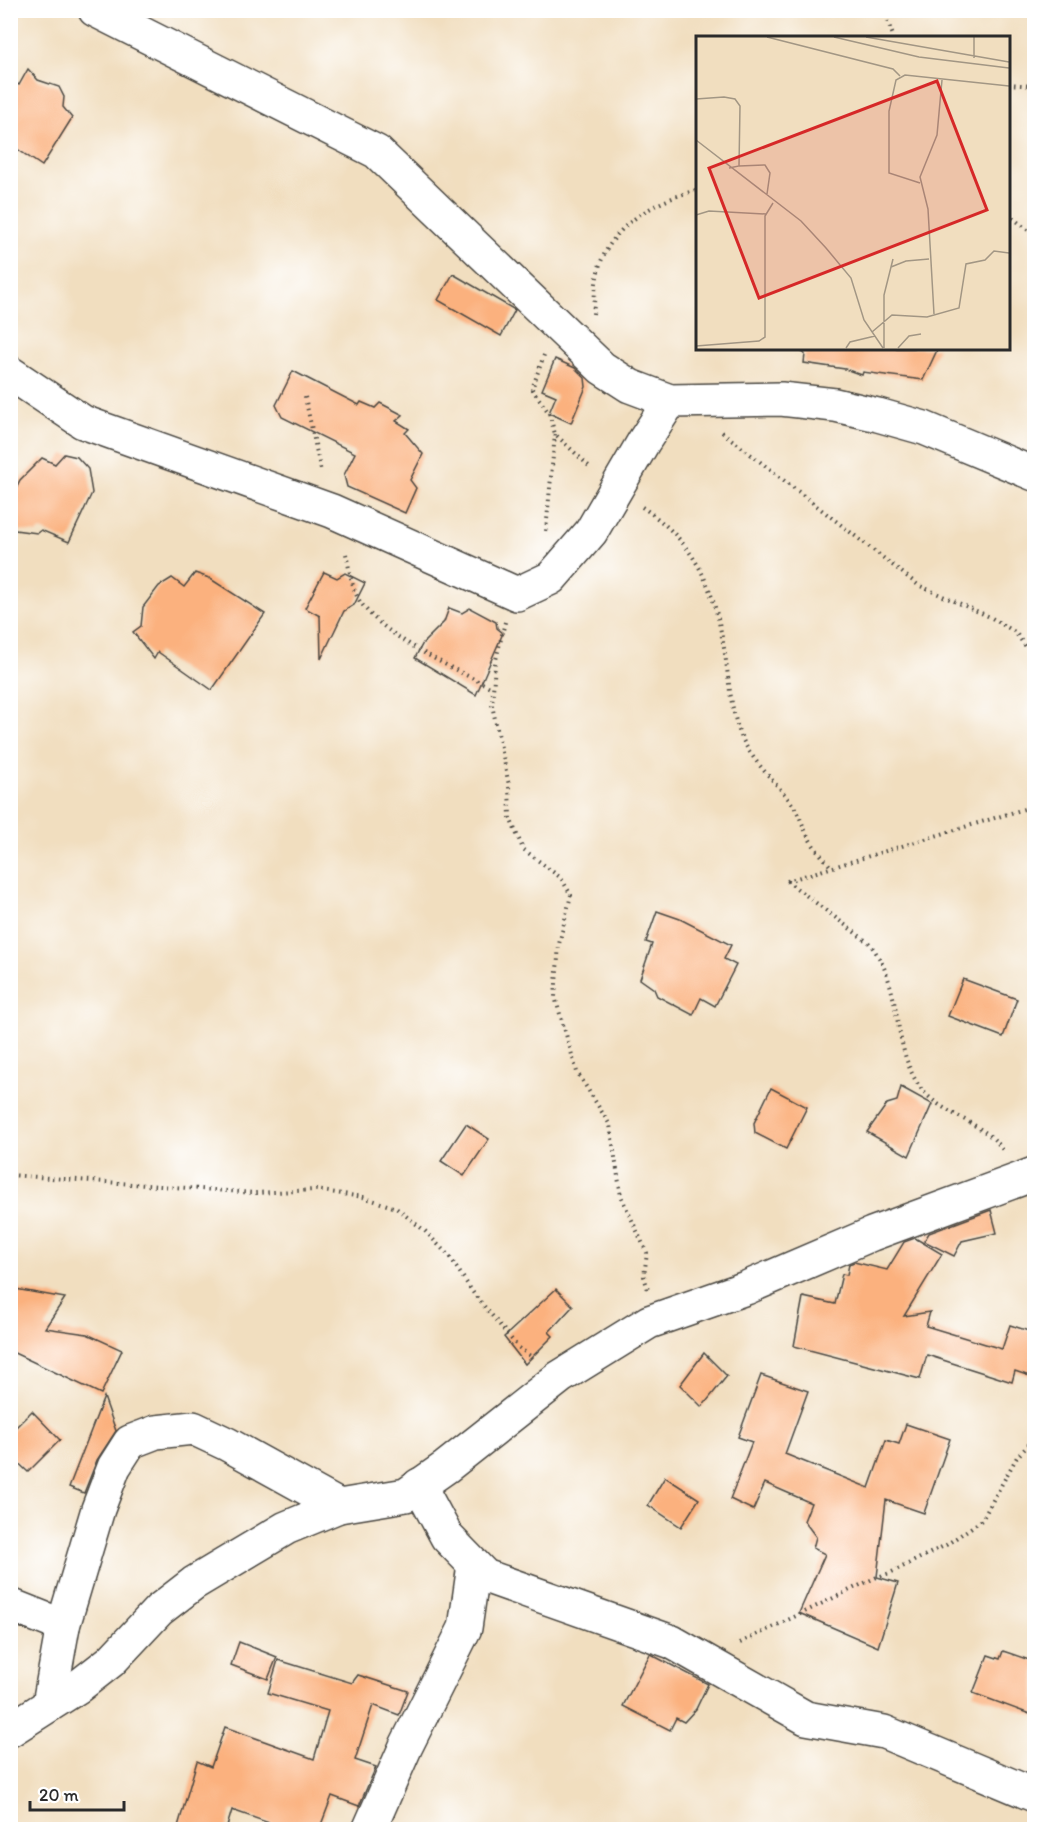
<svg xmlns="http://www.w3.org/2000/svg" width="1045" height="1840" viewBox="0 0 1045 1840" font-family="Itim,sans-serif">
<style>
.building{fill:#fbb17e}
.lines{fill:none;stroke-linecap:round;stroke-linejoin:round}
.street-casing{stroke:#494641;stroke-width:36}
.path{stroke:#494641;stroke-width:4;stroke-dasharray:1.5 4.5;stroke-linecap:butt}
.street{stroke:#fff;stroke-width:33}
.inset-road{fill:none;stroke:#a29684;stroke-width:1.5}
.view{fill:#d62828;fill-opacity:0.15;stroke:#d62828;stroke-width:3}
.inset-edge{fill:none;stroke:#2b2b2b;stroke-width:3}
</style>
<rect width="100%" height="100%" fill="#fff"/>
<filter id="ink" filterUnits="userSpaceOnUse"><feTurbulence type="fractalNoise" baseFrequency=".0167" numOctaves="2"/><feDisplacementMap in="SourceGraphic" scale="12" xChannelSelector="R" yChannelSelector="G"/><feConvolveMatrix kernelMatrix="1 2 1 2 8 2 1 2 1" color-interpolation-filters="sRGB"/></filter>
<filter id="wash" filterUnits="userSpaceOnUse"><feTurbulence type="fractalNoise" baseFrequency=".008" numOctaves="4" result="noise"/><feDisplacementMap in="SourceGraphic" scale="24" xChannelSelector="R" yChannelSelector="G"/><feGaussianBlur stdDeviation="1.35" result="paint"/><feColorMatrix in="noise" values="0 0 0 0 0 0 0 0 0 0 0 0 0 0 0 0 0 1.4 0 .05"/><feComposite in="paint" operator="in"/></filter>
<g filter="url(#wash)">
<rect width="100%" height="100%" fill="#f1debf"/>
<g id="blocks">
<g class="building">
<path d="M28 69 38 80 59 87 64 97 63 107 72 118 42 166 10 144V80L19 85Z"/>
<path d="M453 274 515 310 501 336 438 300Z"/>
<path d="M796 348H938L923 380 863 372 862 375 845 369 804 363 805 354Z"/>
<path d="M555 359 575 368 585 378 586 387 571 423 549 413 556 396 542 390Z"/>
<path d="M293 371 359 405 361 402 375 408 380 403 403 415 396 421 409 429 405 433 423 454 410 480 416 488 405 513 347 487 344 475 355 453 282 417 276 405Z"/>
<path d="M64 454 77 457 88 469 92 493 69 542 41 530 37 533 15 530 10 519V500L20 480 42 458 55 464Z"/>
<path d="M324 572 337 578 345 573 365 583 354 605 344 611 321 659 320 616 305 608Z"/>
<path d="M195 573 209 578 265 614 212 690 158 652 154 659 133 632 141 626 143 607 159 586 172 578 184 587Z"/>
<path d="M449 608 462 613 470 608 496 622 497 628 503 633 476 695 415 658 423 643 444 622Z"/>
<path d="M657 911 680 919 731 945 724 959 736 965 715 1006 701 998 693 1015 657 996 654 989 640 979 652 944 646 942Z"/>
<path d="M963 979 1017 999 1003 1037 948 1016Z"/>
<path d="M901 1087 932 1104 909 1156 867 1132 887 1104 897 1101Z"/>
<path d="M771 1088 807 1107 786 1149 755 1133 754 1123Z"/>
<path d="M466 1124 489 1139 464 1176 441 1161Z"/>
<path d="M991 1210 997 1233 962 1241 954 1256 924 1241 929 1233Z"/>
<path d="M915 1238 942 1254 904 1316 930 1312 926 1326 1002 1349 1010 1325 1035 1333V1378L1015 1371 1012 1382 927 1355 920 1379 794 1346 803 1297 835 1304 842 1274 847 1275 849 1264 854 1262 887 1270 904 1242Z"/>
<path d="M10 1288 65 1298 45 1328 87 1334 122 1350 101 1394 10 1351Z"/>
<path d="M556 1289 573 1306 549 1332 553 1336 525 1364 504 1337Z"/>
<path d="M704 1353 727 1376 702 1407 680 1385Z"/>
<path d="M761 1375 808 1391 785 1454 869 1488 886 1440 899 1444 906 1424 950 1439 924 1513 886 1500 877 1577 898 1583 878 1647 799 1613 825 1554 813 1548 816 1537 804 1521 811 1503 765 1483 753 1510 730 1499 752 1442 738 1437Z"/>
<path d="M104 1397 116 1431 97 1460 84 1493 69 1487Z"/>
<path d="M32 1411 60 1440 28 1472 10 1455V1433Z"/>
<path d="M665 1477 699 1499 681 1527 648 1505Z"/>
<path d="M239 1642 277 1657 268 1679 231 1665Z"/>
<path d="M1003 1651 1035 1662V1716L973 1693 988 1655 1000 1659Z"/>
<path d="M650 1654 708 1684 696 1709 684 1722 676 1718 670 1730 623 1706Z"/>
<path d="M278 1660 352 1683 358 1675 408 1691 399 1715 373 1705 355 1760 376 1767 359 1806 332 1796 319 1830H280L278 1826 232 1810 226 1830H177L197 1761 211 1767 225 1727 314 1759 328 1711 268 1693Z"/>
</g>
</g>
</g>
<g filter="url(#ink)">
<use href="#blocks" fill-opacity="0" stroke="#494641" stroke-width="1.5"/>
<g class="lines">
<g class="street-casing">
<g id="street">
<path d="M95 10 377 152 602 368 630 386 670 401 781 399 835 405 878 415 924 428 1034 474"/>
<path d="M10 373 83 422 332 511 517 594 551 578 591 532 644 441 670 401"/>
<path d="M419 1485 447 1537 485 1576 672 1642 806 1718 884 1732 1034 1795"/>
<path d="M10 1605 63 1626 49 1704"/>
<path d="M63 1626 98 1509 114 1467 130 1442 156 1432 193 1428 227 1444 339 1506"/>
<path d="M10 1730 79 1686 111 1661 159 1610 194 1583 286 1528 339 1506 406 1495 446 1467 560 1377 649 1322 746 1288 872 1234 1034 1174"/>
<path d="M369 1830 406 1746 465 1628 474 1565"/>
</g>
</g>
<g class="path">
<path d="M883 10 894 38"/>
<path d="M1008 84 1034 86"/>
<path d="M1008 214 1034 235"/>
<path d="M593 314C595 297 595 275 602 259 619 220 659 200 697 190"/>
<path d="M544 355 532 389 549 413 555 434 591 468"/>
<path d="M305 397 321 472"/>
<path d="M722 432 918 585 990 617 1015 632 1034 658"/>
<path d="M642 507C700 546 716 593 726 661 729 683 731 706 738 728 748 759 774 779 793 805 800 815 803 828 809 838 814 848 824 858 831 867"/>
<path d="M546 531 555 434"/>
<path d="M346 554C349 567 351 582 356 594 373 633 455 669 492 688"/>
<path d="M505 622 495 664 492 705 509 785 510 818 523 849 561 878 571 895 559 944 555 997 577 1072 610 1125 621 1196 647 1253 644 1276 648 1290"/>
<path d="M787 881 869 943C903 984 891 1038 916 1081 935 1115 987 1121 1004 1152"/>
<path d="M787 881 1034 806"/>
<path d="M10 1175 255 1193 316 1190 363 1197 396 1208 425 1231 449 1256 474 1294 518 1347 533 1358"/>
<path d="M740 1643 877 1577 890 1573 946 1545 982 1520 1017 1457 1034 1439"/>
</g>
<use href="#street" class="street"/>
</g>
</g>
<g transform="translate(696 36)">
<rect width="314" height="314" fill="#f1debf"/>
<path class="inset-road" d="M71 1 197 33 204 40M138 1 223 21 313 32M170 1 313 26M278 22V1M0 63 28 61 39 63 44 70 43 130 33 132M0 104 105 185 130 212 155 242 168 284 187 312M43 130 69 129 74 137 71 158M224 147 193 137V75L200 44 209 39 313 50M0 179 13 175 70 178M195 231 210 225 233 223M238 278 232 173 224 141 241 99 246 44M176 296 196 279 231 281 263 272 270 228 289 224 298 215 313 217M0 310 63 305 69 301V180L77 167M150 312 154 306 179 300M188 312V259L197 223M202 312 213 300 225 298"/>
<path class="view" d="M241 45 291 174 63 262 13 132Z"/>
<rect width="314" height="314" class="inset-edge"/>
</g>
<rect width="1045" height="1840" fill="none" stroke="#fff" stroke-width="36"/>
<path d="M30 1801v9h94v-9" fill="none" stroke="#2b2b2b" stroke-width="3"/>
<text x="39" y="1801" font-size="18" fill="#2b2b2b" stroke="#ffffff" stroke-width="4.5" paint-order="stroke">20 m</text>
</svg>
